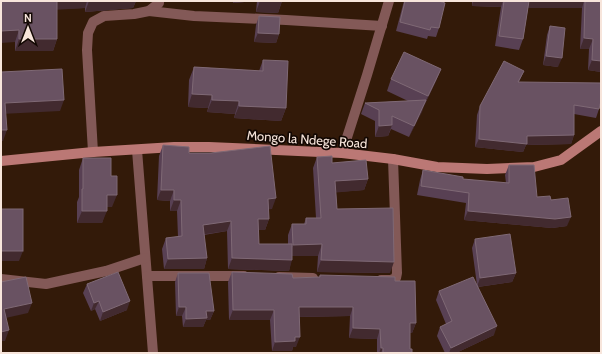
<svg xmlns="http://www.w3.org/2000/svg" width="602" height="354" viewBox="0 0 602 354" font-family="Cabin,sans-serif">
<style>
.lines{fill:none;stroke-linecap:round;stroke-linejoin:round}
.street{stroke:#835957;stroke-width:10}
.secondary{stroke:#bb7875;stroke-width:10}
.wall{fill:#584053}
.shaded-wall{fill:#422a2f}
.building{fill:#695262;stroke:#7f6975}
.labels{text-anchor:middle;stroke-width:3.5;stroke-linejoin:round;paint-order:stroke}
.street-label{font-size:13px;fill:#f7e5db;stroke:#130803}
</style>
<rect width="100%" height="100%" fill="#331a09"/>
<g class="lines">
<g class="street">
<path d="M149 11 194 16 286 20 382 26"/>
<path d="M137 150 153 353"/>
<path d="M93 152 87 50 88 33 93 22 104 16 134 14 149 11 159 3V1"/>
<path d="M342 153 367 75 389 1"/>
<path d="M147 276H244"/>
<path d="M279 277 313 278"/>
<path d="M1 279 46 284 106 271 145 258"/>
<path d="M381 280H391L396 278 397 273 393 159"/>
</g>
<path class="secondary" d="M1 161 93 152 174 147H209L342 153 393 159 437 167 487 169 534 167 561 160 601 131"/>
</g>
<g class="wall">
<path d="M1 1H136L133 8 85 12V8L57 9V39L53 51H15V42Z"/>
<path d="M233 1H282L278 13 256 12 257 1 233 3Z"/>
<path d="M404 1H439V28L436 37 428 36 427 39 396 31Z"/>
<path d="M472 1H601V72L588 70 589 49H580L582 8H528L523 39 519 50 495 46 501 7 472 6Z"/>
<path d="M259 16 279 34 276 43 254 42 256 25Z"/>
<path d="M550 26 558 67 543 65 547 35Z"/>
<path d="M263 60 286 108 281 121 234 118 235 114 207 112 208 108 188 107 189 80 194 67 259 71Z"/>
<path d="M441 69 436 81 409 137 391 129 388 136 375 137V121L361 114 365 103 408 101 387 91 391 79Z"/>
<path d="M524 71 519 82 599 109 596 118 574 114V135L571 144 526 145 523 152 475 147 477 115 480 106Z"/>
<path d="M163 145 189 153 272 209H268L269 219 265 230H259V244H288V235L292 224H304L306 218H316L313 168 317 157 332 163 368 179 364 190 336 192 337 209 390 273 317 272 318 256H292L289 271 228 269 227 231 204 235 207 258 204 269H164L162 249 166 238 178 237 177 211H170V201L157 200 159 156Z"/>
<path d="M83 158 112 207H107L102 223H77V202L79 197V170Z"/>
<path d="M509 165 537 197 551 200 567 226 552 228 464 220 466 203 417 195 420 180 423 170 463 179 506 183 505 175Z"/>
<path d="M475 239 516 273 512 282 478 287 494 335 456 353H445L437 336 440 327 446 324 436 300 439 291 477 285 472 248Z"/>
<path d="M232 272 293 278 319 277 320 275 395 281 416 323 412 333H410V349L412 353H377V339L349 338 350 316 299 317 296 347H293L292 351H272L270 320H229L228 282Z"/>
<path d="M178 273 214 311 210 320H206L203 327H183L182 316H176L175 282Z"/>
<path d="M87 284 127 310 100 321 95 309 91 311 83 293Z"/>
</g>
<g class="shaded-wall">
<path d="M56 1H87L85 8 53 10Z"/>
<path d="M89 1H136L133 8 85 12Z"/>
<path d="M234 1H257L233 3Z"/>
<path d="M260 1H282L278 13 256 12Z"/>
<path d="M473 1H503L501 7 472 6Z"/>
<path d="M528 1H584L582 8H526Z"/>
<path d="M19 30 15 42 1 43V31Z"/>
<path d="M258 33 279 34 276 43 254 42Z"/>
<path d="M584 38 593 39 589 49H580Z"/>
<path d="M19 39H57L53 51H15Z"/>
<path d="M546 56 562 58 558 67 543 65Z"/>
<path d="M592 60 601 61V72L588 70Z"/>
<path d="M441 69 436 81 423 108 428 96Z"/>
<path d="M192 94 212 95 208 108 188 107Z"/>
<path d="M64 100 60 111 1 114 5 103Z"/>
<path d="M212 100 239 101 235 114 207 112Z"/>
<path d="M426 100 422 112 409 137 414 126Z"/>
<path d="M239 106 286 108 281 121 234 118Z"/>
<path d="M392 125 388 136 375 137 379 126Z"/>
<path d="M1 130H7L3 141H1Z"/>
<path d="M574 135 571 144 526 145 523 152 475 147 479 139 527 136Z"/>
<path d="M368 179 364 190 331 193 335 181Z"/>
<path d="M161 190H174L170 201 157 200Z"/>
<path d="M107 195H117L112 207H102Z"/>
<path d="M276 198 272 209 264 210 268 199Z"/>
<path d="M174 200H181L177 211H170Z"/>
<path d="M82 211H107L102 223H77Z"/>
<path d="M468 211 571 217 567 226 552 228 464 220Z"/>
<path d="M258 219H269L265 230H255Z"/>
<path d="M231 221 227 231 199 235 203 225Z"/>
<path d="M322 244 318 256H289L293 245Z"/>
<path d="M1 251H23L19 261H1Z"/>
<path d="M207 258 204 269H164L168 259Z"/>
<path d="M232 258 292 260 289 271 228 269Z"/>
<path d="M321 260 394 262 390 273 317 272Z"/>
<path d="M516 273 512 282 477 287 480 278Z"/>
<path d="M99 301 95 309 91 311 94 303Z"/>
<path d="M130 301 127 310 100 321 103 312Z"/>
<path d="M32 303 28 313 1 319 4 309Z"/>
<path d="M179 307H186L182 316H176Z"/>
<path d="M299 307H353L350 316 295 317Z"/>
<path d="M233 310H274L270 320H229Z"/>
<path d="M206 311H214L210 320H206L203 327H183L186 319Z"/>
<path d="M410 323H416L412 333H406Z"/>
<path d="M497 326 494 335 456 353H449L451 348Z"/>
<path d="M353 328 380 329 377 339 349 338Z"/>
<path d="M9 330 5 341H1V332Z"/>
<path d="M295 337H300L296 347H293L292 351H272L275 342Z"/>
<path d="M381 348H383L381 353H379Z"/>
</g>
<g class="building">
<path d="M1 1H57V39H19V30L1 31Z"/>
<path d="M405 1H439L445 3 439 28 431 27 430 30 400 22Z"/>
<path d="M504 1H529L523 39 499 36Z"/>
<path d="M585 1H601V61L592 60 593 39 584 38Z"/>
<path d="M259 16 280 17 279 34 258 33Z"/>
<path d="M550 26 565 28 562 58 546 56Z"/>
<path d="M404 52 441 69 428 96 391 79Z"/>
<path d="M263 60 288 61 286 108 239 106V101L212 100V95L192 94 194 67 263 71Z"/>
<path d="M504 61 524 71 518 82 601 83V101L599 109 574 105V135L527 136V144L479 139 480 106Z"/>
<path d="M62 69 64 100 5 103 7 130H1V72Z"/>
<path d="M426 100 414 126 392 116V125L379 126V110L365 103Z"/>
<path d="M163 145 189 147V153H211L270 146 276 198 268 199 269 219H258L259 244H292V260L232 258 231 221 203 225 207 258 168 259 166 238 182 236 181 200H174V190H161Z"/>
<path d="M332 156V163L366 160 368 179 335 181 337 209 393 208 394 262 321 260 322 244 293 245 292 224H306V218H321L317 157Z"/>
<path d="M83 158H111V176H117V195H107V211H82V189H83Z"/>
<path d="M509 165H534L537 197 550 196 551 200 568 198 571 217 555 219 468 211 469 193 421 186 423 170 463 177V179L509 183Z"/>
<rect x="1" y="209" width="22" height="42"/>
<path d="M510 234 516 273 480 278 475 239Z"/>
<path d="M118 272 130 301 103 312 99 301 94 303 87 284Z"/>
<path d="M232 272 292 274 293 278 320 277V275L395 277V281H415L416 323H410V349H412V353H383V348H381L380 329 353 328V307H299L300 337H295V341L275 342 274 310H233Z"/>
<path d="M178 273H209L214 311H206L207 318 186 319V307H179Z"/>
<path d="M26 277 32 303 4 309 9 330 1 332V282Z"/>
<path d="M473 277 497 326 451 348 440 327 452 321 439 291Z"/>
</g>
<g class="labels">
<g class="street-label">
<text transform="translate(307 139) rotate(4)" y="5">Mongo la Ndege Road</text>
</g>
</g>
<rect width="602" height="354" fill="none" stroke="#f7e5db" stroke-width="4"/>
<g transform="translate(28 28)" stroke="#130803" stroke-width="3" paint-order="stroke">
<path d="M0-3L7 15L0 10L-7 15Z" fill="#f7e5db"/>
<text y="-6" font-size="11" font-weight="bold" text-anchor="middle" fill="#f7e5db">N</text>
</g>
</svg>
